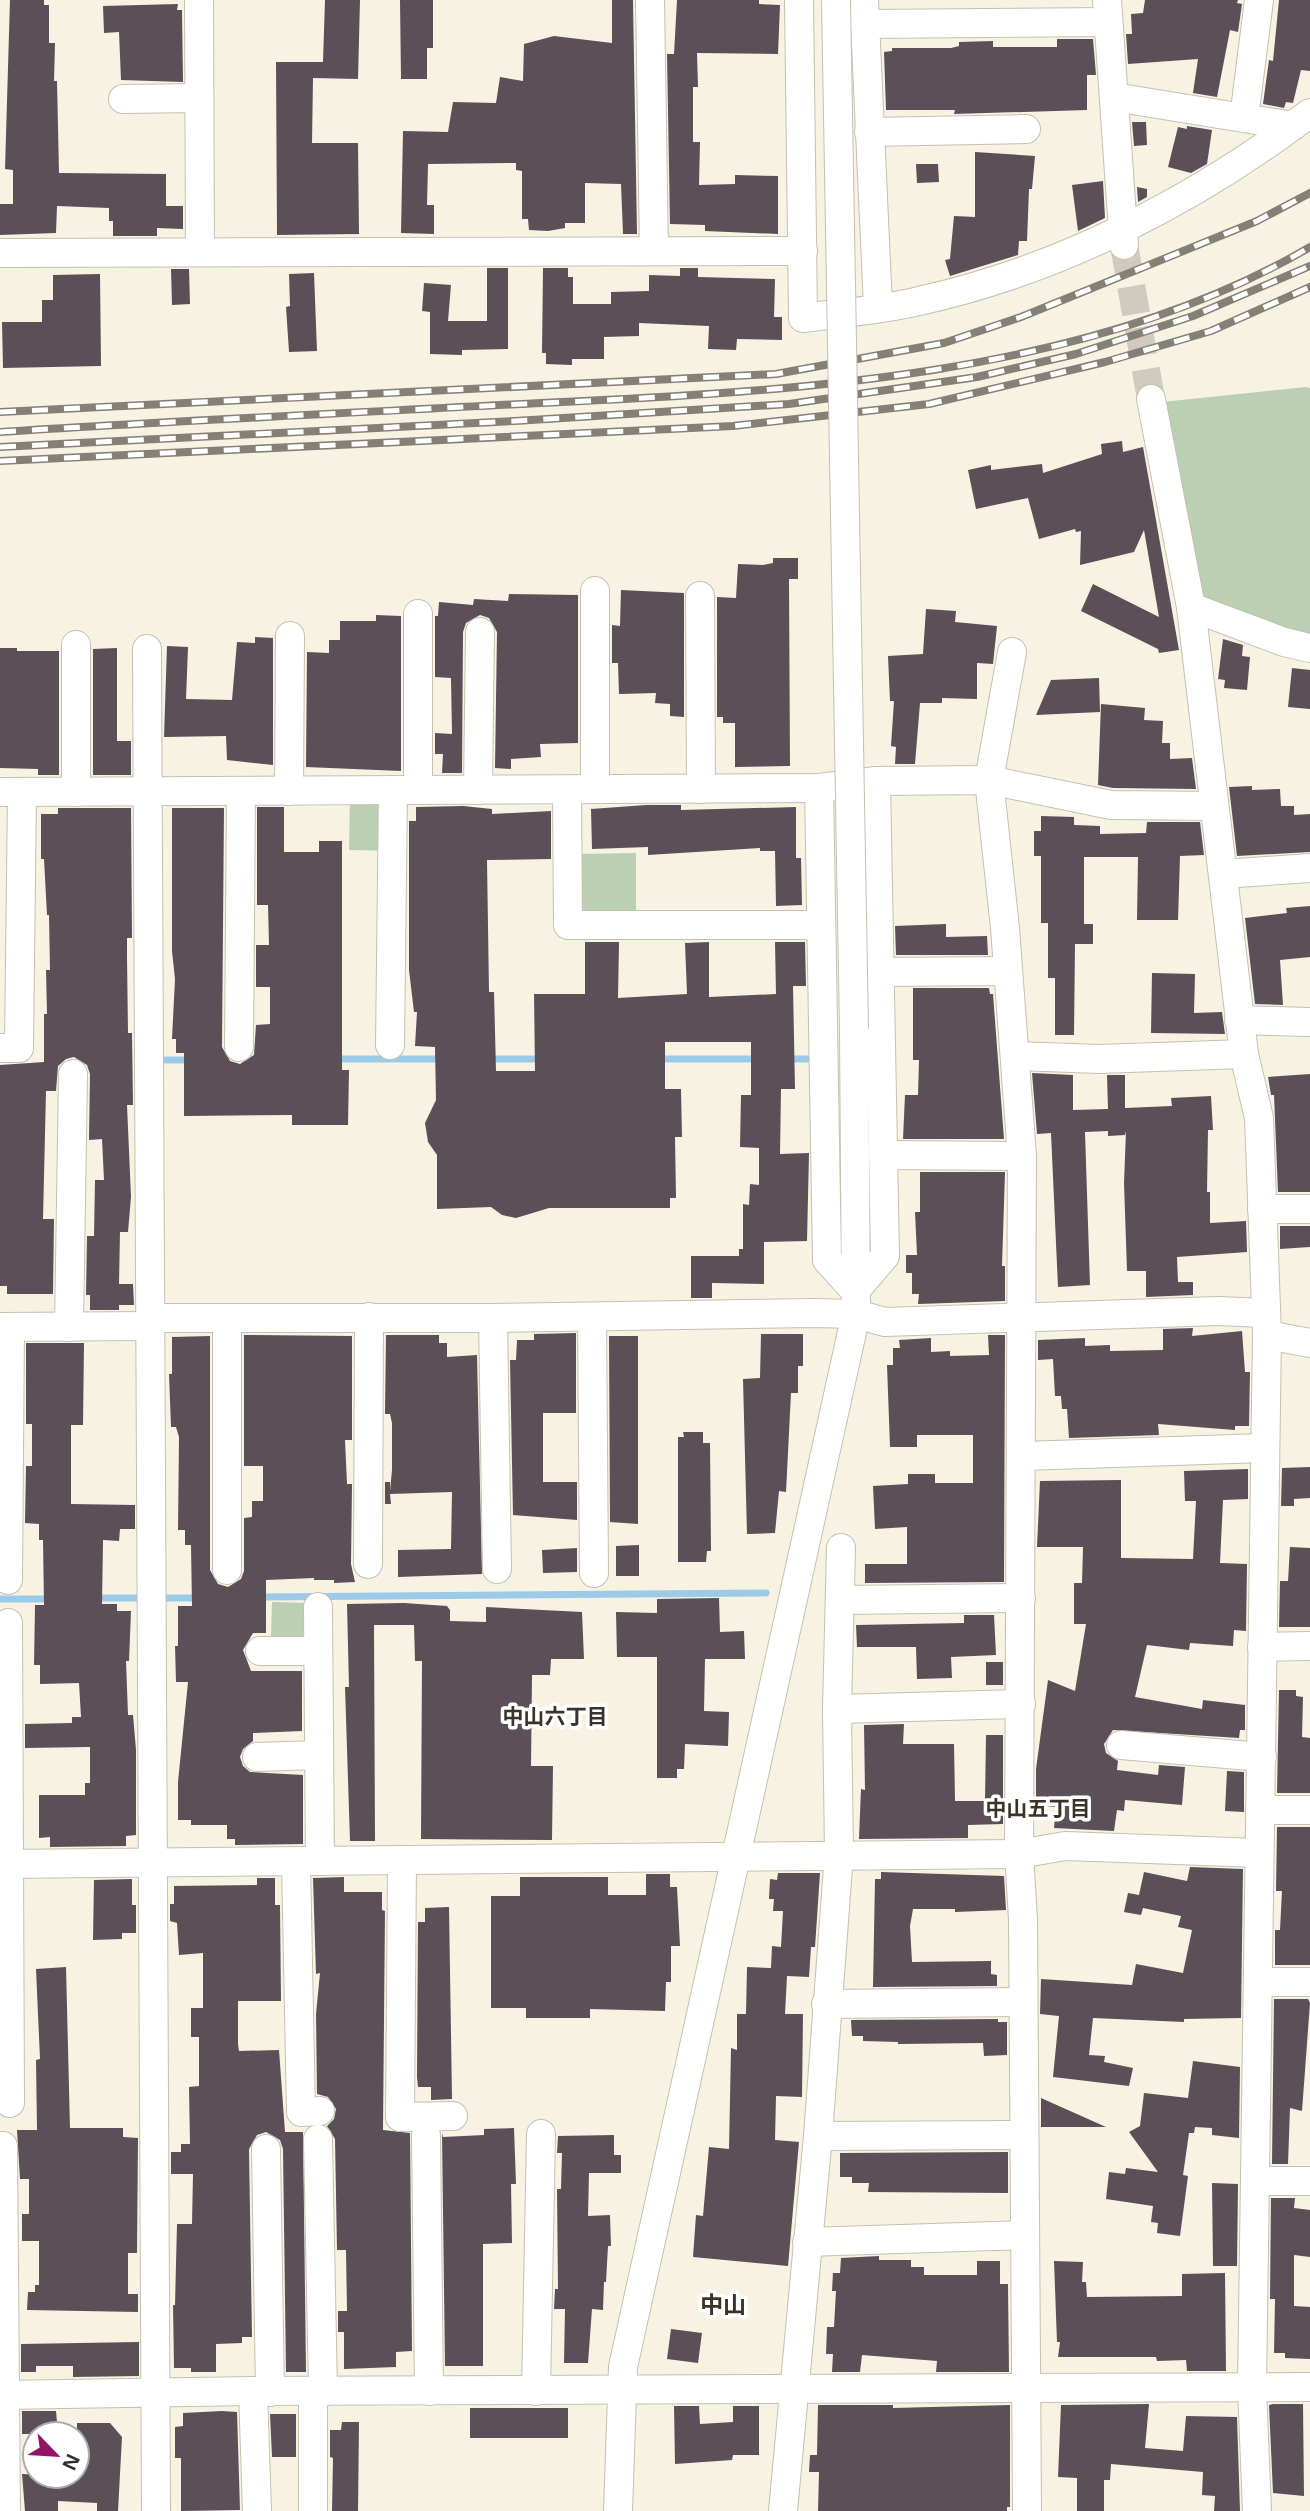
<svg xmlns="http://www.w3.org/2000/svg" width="1310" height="2511" viewBox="0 0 1310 2511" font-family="'Noto Sans','Noto Sans JP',sans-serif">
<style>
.green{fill:#bbd0b2}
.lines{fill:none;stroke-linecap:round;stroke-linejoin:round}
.stream{stroke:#9bcbe9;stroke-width:7}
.building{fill:#5b4f58}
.minor-tunnel{stroke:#d0cbbe;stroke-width:28;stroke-dasharray:28 14;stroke-linecap:butt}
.minor-casing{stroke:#c5c0b1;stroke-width:30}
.minor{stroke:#fff;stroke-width:28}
.rail-casing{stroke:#848076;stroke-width:8}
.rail{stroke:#fff;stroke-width:5;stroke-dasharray:16;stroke-linecap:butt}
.minor-bridge-casing{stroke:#c5c0b1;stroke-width:30;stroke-linecap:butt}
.minor-bridge{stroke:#fff;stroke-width:28}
.labels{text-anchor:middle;stroke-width:7;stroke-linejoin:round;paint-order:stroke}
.neighbourhood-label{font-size:21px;font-weight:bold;fill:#393428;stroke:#fff}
.quarter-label{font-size:23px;font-weight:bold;fill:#393428;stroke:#fff}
</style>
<rect width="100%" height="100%" fill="#f8f2e3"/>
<g class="green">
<path d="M1306 387 1310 388V636L1277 629 1199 598 1162 402Z"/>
<path d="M393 790 392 851 349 850 350 791Z"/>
<path d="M636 853V912H586L578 906 577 854Z"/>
<path d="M272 1602 309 1603 308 1630 301 1638H271Z"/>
</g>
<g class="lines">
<g class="stream">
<path d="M333 1059H444"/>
<path d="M487 1059H542"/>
<path d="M655 1059H759"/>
<path d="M785 1059H819"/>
<path d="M157 1060H192"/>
<path d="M259 1597 766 1593"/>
<path d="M95 1598H146"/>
<path d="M158 1598H198"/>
<path d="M0 1599H51"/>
</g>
</g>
<g class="building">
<path d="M10 0H44V5H49V43H55L54 81H57L59 173 166 174V206H183V229L157 228V236H113V221H109V208L57 206 56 233 0 235V204H13V170L5 169Z"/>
<path d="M325 0H360L358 79 313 78 312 143H358L359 234 277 235 276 62H323Z"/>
<path d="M400 0H433V48H427V79H401Z"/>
<path d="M612 0H633L637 234H623L621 184 585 183V223H565V228L548 231 529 230 528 219H522V171L516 170V163L428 164 427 205H434V234L401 233 403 131 448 132 453 102 496 103 500 77 523 81 524 44 554 36 612 43Z"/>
<path d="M677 0H759V4L780 5 778 54 697 53 698 87H693V142H700L699 185 735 184V175L778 176V234L705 231V225L670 224 667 54H674Z"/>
<path d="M1145 0H1238L1237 3 1242 4 1238 32 1230 30 1217 97 1193 93 1198 59 1128 64 1126 34H1132L1131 14 1143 13Z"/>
<path d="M1279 0H1310V71L1301 70 1293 103 1286 102 1284 108 1263 104 1269 60 1273 61Z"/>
<path d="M178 4 177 10H182L183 82 121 80 119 32 104 33 103 6Z"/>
<path d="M1057 39H1093L1096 75H1087V110L954 114 955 110H886L884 52 892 51V48H951L959 46V42L993 41V47H1057Z"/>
<path d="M1132 122H1146L1147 145 1134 146Z"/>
<path d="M1187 126 1212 130 1207 164 1191 173 1168 167 1178 127 1187 129Z"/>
<path d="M975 152 1035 156 1032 189H1029L1027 241H1019L1018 255 950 276 945 260 950 259 954 216 975 217Z"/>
<path d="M916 164H938L939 182 917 183Z"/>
<path d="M1103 181 1105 218 1078 231 1072 185Z"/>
<path d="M1137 187 1147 189V197L1138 202Z"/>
<path d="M487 268H508V349L462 350V355L430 354V312L422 311 424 283 451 285 448 321H487Z"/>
<path d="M543 268H568V277H573V304H611V292L649 291V275L680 276V268H698V277L775 279 774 317H782V340L737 339 736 350 708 349 709 326 639 323V336L604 337V359H572V365L546 364V353H542Z"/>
<path d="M171 269H189L190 304 172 305Z"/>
<path d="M314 273 317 351 289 352 286 307 290 306 289 274Z"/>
<path d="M100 274 101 366 3 368 2 322H42V300H53V275Z"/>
<path d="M1122 441 1123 452 1143 447 1179 650 1159 653 1158 649 1081 611 1093 584 1159 617 1144 530 1134 552 1080 565 1081 531 1076 532 1075 529 1039 539 1028 498 976 509 968 470 991 465V470L1042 464 1043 473 1102 454 1101 444Z"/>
<path d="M773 558H798V579H789L790 766 735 767V723H723V717H717V597L736 598 738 564 763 565 773 563Z"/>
<path d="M621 590 684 593V717L670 716V704L655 703 656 693 619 694 618 663H612V625L620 626Z"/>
<path d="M509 594 578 595V743L540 744 541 757 511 759V769L495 768 497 632 489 618 480 615 466 623 463 632 462 773H442L443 754H435V733L452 734 451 678 435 677V616H438L439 602 473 605 474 599 508 601Z"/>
<path d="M926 609 956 611 955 622 997 626 993 664 977 663V699L942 698V703H920L915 764H895L896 747 891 746 894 701H890L888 656 923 654Z"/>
<path d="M376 615 401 616V771L306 767 307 652 329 653V640H340V621H376Z"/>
<path d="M255 637 273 638V765L227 760 226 736 164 737 167 646 188 647 186 699 232 700 237 642 255 643Z"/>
<path d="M1223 639 1243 645 1242 656 1250 657 1247 690 1224 688 1225 680 1218 679Z"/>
<path d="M0 648H17V651H59V775H38V769L0 768Z"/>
<path d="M117 648V741H131V775H93V649Z"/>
<path d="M1292 668 1310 670V709L1288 707Z"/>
<path d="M1099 678 1100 712 1036 715 1051 680Z"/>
<path d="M1101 704 1145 708 1144 720 1163 721 1162 743H1170V759L1192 758 1196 789 1113 788 1098 785Z"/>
<path d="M1252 786V790L1280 789 1281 806H1294V815L1310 814V852L1237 856 1229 787Z"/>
<path d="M646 805H681V810L796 807V858H801L802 905 776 906 775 851H760V848L648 855V847L592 849 591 809Z"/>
<path d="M463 806 492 809V814L551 811V859L487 860 489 992H494L496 1071H535L534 994H585V942H619L618 998 687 994 685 943 709 942V997L776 994 775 942H805L806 986H793L795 1089H781L780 1154 809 1153 807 1241 764 1242V1284L712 1283V1298H691V1256H739V1249H743V1204L749 1205 750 1184 759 1185V1148L740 1147 741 1095H751V1042H665V1089H681L682 1137H675L676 1198H670V1208H549L516 1218 502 1215 491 1207 437 1209V1155L428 1142 425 1123 436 1100 435 1047 415 1046 417 1012H414L409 970V821H416V807Z"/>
<path d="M257 807H284V852H319V841H342V1070H349L348 1125H292V1115L184 1116V1053H176V1039H172L175 979 172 951V808H224L222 1047 230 1061 240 1064 254 1055 256 1025 270 1024V987H256V945H269L268 905H257Z"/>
<path d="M58 808H131L132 938H127V956L128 1033H132L133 1105H127L131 1197 128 1232H120L119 1284H133L134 1305H119V1310H90V1295H86L87 1236H94L95 1180H104L102 1139 89 1140 90 1074 87 1065 74 1057 66 1059 58 1066 56 1091H46L43 1219H54L53 1294H7V1286H0V1065L44 1062V1014H47L46 970H50L49 915H47L44 859H41V814H58Z"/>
<path d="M1041 816 1074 817V825L1100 826V834L1146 833 1147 822H1200L1204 855 1180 856 1178 920H1137L1138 857H1084V924H1093V944H1075L1074 1035H1055V978H1048V923H1041V856H1034V831H1041Z"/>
<path d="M1310 906V957L1280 960 1283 1005 1255 1004 1245 918 1287 913 1286 908Z"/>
<path d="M946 924V937L987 936 988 955H896L895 926Z"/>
<path d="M1152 973 1195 974 1194 1013 1222 1012 1225 1034 1151 1033Z"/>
<path d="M913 988H989L990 994H993L1004 1139H903L905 1095H918L919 1060H913Z"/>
<path d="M1032 1073 1073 1075V1110L1108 1109 1107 1075H1125V1108L1172 1106 1171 1098 1211 1096 1213 1130H1208L1207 1192H1210V1223L1246 1221 1247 1252 1177 1257 1178 1282H1193V1295L1146 1297V1271H1127L1124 1183 1126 1131 1125 1135 1108 1136V1131L1085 1132 1090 1285 1058 1287 1051 1133 1037 1134Z"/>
<path d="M1310 1074V1192H1278L1274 1095H1271L1268 1077Z"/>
<path d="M920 1172H1005L1002 1266H1005V1301L918 1304 919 1294H912V1273H906V1255H917L915 1212H920Z"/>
<path d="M1280 1226H1310V1247L1280 1249Z"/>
<path d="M1193 1328 1192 1336 1242 1331 1245 1372H1250L1249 1426H1235V1430L1158 1424 1159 1435 1069 1438 1067 1409H1062L1061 1396H1055L1053 1359 1038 1360V1340L1085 1338V1346L1110 1345V1351L1163 1350V1329Z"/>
<path d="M576 1333V1413H543V1482H577V1520L513 1515 510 1360H516L517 1340H534V1334Z"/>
<path d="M761 1334H803V1366H798V1393H791L786 1492 779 1491 775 1533 747 1534 743 1379 760 1378Z"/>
<path d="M244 1335 352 1336V1440H345L347 1484H352L351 1564 355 1582 334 1583V1580H314V1578L266 1580V1633H253L243 1650 251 1671H302V1731L253 1733V1741L243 1749 240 1757 243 1766 250 1772 303 1775V1844L235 1845V1839H227V1825H191V1820H178V1782L188 1682H176L175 1646H178V1606H192L191 1545H185V1530H178L179 1437 176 1427H171L169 1374H172V1337L210 1336V1570L218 1584 228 1587 241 1579 244 1571V1518L252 1517V1501H263V1466H244Z"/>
<path d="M386 1335H439V1343H447V1357L477 1355 482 1574 398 1577V1550L451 1549 452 1492 390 1494 391 1504H385V1482H390V1491L392 1470V1423L390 1414H385Z"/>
<path d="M988 1335H1005L1004 1582 865 1583V1564H907V1527L875 1529 873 1486 908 1484V1474H935V1483H973V1435H917V1447H890L887 1365H893V1348H900L899 1340 931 1338V1352L950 1351V1356L989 1355Z"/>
<path d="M609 1336H638V1524L610 1522Z"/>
<path d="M26 1343H84L83 1425H71V1504L135 1505V1529H120L119 1541 103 1540 102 1604H117V1611H131L129 1661H126L128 1715H133L136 1750V1835L126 1836V1846L50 1847V1837L39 1838V1795H85V1783H90V1747L25 1748V1724L72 1723V1717H81L79 1683 40 1684V1665H34L35 1605H44L43 1540H39V1524L25 1523 26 1466H32V1424H26Z"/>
<path d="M683 1432H703V1443H710L711 1551H707L706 1562H678V1437H684Z"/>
<path d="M1310 1467V1498L1294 1499V1506H1281L1282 1468Z"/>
<path d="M1248 1469V1499L1223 1500 1220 1563 1247 1564 1246 1631 1234 1630 1233 1646 1190 1643 1189 1650 1147 1645 1135 1697 1202 1709 1203 1700 1245 1705V1730H1240L1239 1738 1113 1730 1104 1744 1106 1753 1118 1761 1117 1770 1158 1775 1159 1765 1185 1767 1182 1805 1125 1800 1124 1811 1117 1810 1114 1831 1054 1828 1056 1807 1036 1805V1769L1048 1680 1075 1691 1086 1624H1074V1583H1082L1083 1547H1037L1040 1481 1121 1480V1558L1193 1559 1196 1501H1185L1184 1471Z"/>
<path d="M639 1545V1576H616V1546Z"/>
<path d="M1290 1547 1310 1548V1627H1279L1280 1581H1288Z"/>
<path d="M577 1548V1572L543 1573 542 1550Z"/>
<path d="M719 1598 720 1632 744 1631 745 1659H705L704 1711 729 1712 728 1746 685 1744 684 1769H677V1778H657V1657H617L616 1612 657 1613V1599Z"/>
<path d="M404 1603 447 1606 450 1610V1621L486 1622V1607L582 1612 584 1659H551L550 1675H532L531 1766H553L552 1840 421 1839 422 1661H415L414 1625H374L375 1841H350L345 1687H349L347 1604Z"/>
<path d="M964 1615H994L996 1655 951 1657 952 1678 917 1679 916 1647H857L856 1625 964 1623Z"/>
<rect x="986" y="1662" width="17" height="23"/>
<path d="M1279 1690H1296V1696L1303 1697 1302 1737 1310 1738V1793H1277Z"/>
<path d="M904 1724 903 1744H954L955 1801H985L986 1735H1003V1824L968 1825V1838L859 1839 861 1789 865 1790 864 1725Z"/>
<path d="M1227 1771 1244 1772V1812L1225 1811Z"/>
<path d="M1277 1827H1310V1965H1275V1930H1280L1282 1891H1276Z"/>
<path d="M1190 1867 1243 1869 1241 2018 1184 2019V2022L1093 2018 1089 2055 1105 2056 1104 2062 1133 2068 1129 2086 1053 2077 1059 2016 1040 2014 1041 1979 1132 1985 1136 1964 1183 1973 1192 1930 1178 1927 1181 1916 1143 1908 1141 1915 1124 1912 1128 1893 1139 1895 1144 1872 1187 1881Z"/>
<path d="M881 1872 1004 1876 1006 1910 955 1912V1909H913L910 1926 912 1962 991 1961V1974L997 1975V1986L873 1987 875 1879H881Z"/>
<path d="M778 1873H820L815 1947H811L809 1977 787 1976 785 2014H803L802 2097 776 2096 775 2140 799 2142 788 2266 693 2257 696 2215 703 2216 709 2147 729 2149 731 2048 737 2050V2014H746L747 1967 771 1968 772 1946 781 1947 783 1911H773L774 1899H769L770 1879 777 1880Z"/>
<path d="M646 1874H670V1887H677L680 1946H671V1982H666L665 2011 590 2009V2018H526V2008H491V1896H520V1877H608V1895H646Z"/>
<path d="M344 1877V1892H382V1910L385 1911 383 2130 410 2133 412 2351 396 2352V2367L344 2369V2332H338V2311H347L346 2250H337L335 2139 327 2126 334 2119 336 2109 328 2097 317 2094 316 2014 320 1973 316 1974 313 1878Z"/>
<path d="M257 1878H275V1905H280L281 2001H238V2044L239 2051 279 2050 285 2132H303L306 2372H286L283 2149 280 2140 266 2132 257 2135 249 2149 252 2337H242V2343L216 2344V2372H191V2368H174L173 2305H175L177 2224H192L193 2174H171V2152H181V2144H190L189 2087 199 2086V2037H191V2008H203V1953L179 1955 177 1923 170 1921V1904H174V1886L257 1885Z"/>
<path d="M132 1879V1905H136V1933H122V1939L93 1940 94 1880Z"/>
<path d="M449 1907 452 2099 431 2100V2087H418L417 2077 418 1922H425V1908Z"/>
<path d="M66 1967 70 2128H123V2137L138 2138 137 2253H128V2294H138V2312L27 2310 28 2292H35V2285H39V2241H22V2214H29V2179H20L17 2130H37L36 2060 40 2059 36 1969Z"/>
<path d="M1274 1999H1308L1310 2003 1302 2111 1290 2108 1288 2164H1272Z"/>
<path d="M998 2019V2022H1007V2055L984 2056 983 2043 898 2044V2042L863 2041V2036H852L851 2020Z"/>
<path d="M1193 2061 1240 2067 1239 2138 1212 2135V2128L1195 2127 1194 2133H1189L1183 2175 1188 2176 1180 2236 1157 2233 1158 2223 1151 2222 1153 2206 1106 2199 1109 2172 1125 2174 1126 2168 1158 2172 1129 2132 1140 2126 1144 2093 1188 2098Z"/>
<path d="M1041 2098 1106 2127H1041Z"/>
<path d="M514 2128 516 2184H511L512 2243 483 2244V2366H445L442 2133 443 2137 484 2135V2129Z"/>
<path d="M614 2135V2155H621V2173H589L588 2216 610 2215 611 2246H608L606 2282H604L603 2310 592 2309 588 2363H564L565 2309H554L555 2289H558L557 2189H561L562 2153H557L558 2136Z"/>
<path d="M1008 2152V2193L868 2192 869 2183H852V2177H840V2153Z"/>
<path d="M1212 2183 1238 2184 1237 2266H1213Z"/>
<path d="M1271 2198H1295L1294 2208 1310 2210V2257L1294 2255V2306L1310 2307V2359L1285 2358V2353H1274L1275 2299H1270Z"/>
<path d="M879 2256V2260H911V2267H924V2275H977V2261H1000V2284H1008L1009 2372H936L937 2361 862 2355 860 2372H832L833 2354H826L827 2327H834L836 2291H832L833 2273H840L841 2258Z"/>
<path d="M1054 2261 1083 2262 1082 2282H1086L1087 2297 1182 2296V2274L1225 2273 1226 2371H1187L1186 2360 1157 2361 1156 2357H1058L1060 2342H1057Z"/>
<path d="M671 2329 702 2333 698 2363 667 2359Z"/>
<path d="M139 2342V2376L73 2377V2366H36V2372H21V2344Z"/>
<path d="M1149 2404 1145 2448 1183 2451 1186 2416 1237 2417 1240 2511H1214L1215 2496 1202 2495 1203 2472 1111 2464 1110 2480H1104V2511H1077V2478L1058 2477 1061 2405Z"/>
<path d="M1273 2404H1303L1304 2496 1273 2493 1269 2405Z"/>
<path d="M818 2405H893V2408L1010 2405V2507H1007V2511H818L819 2472H809L810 2455H817Z"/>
<path d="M674 2406H699L700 2424 733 2422V2406H759V2455H733L732 2460 675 2464Z"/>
<rect x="470" y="2408" width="98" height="30"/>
<path d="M22 2411H56L58 2434H22Z"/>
<path d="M222 2411 237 2412 240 2510 181 2511V2458H175V2427L183 2426V2413Z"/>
<path d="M270 2414H296V2457H272Z"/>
<path d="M342 2422H359L358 2511H332L333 2458 330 2457V2430H341Z"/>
<path d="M77 2423H110L122 2437 118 2511H97V2503L58 2501V2511H25L22 2474 77 2476Z"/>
</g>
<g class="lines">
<path class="minor-tunnel" d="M1124 245 1151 399"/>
<g class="minor-casing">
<g id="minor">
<path d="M199 0 200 252"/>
<path d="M650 0 654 251"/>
<path d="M799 0 803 318C842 313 882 310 919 301 1060 270 1196 200 1310 113"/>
<path d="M864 0 878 307"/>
<path d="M1107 0 1124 245"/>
<path d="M864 24 1108 22"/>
<path d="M1114 97 1293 126"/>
<path d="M123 99 199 98"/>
<path d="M1244 118 1259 0"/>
<path d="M869 132 1026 129"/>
<path d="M0 253 803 251"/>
<path d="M1151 399 1191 607 1244 1054 1259 1118 1267 1335 1252 2387 1257 2511"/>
<path d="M595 591V789"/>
<path d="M700 596 701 789"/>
<path d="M1191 607 1284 642 1310 648"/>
<path d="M418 614V790"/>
<path d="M147 649 156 2511"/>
<path d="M1012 652 989 780 1005 928 1022 1156 1019 1854 1023 1919 1027 2511"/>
<path d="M819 788 827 1260 855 1291 885 1256 876 781"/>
<path d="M478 790 480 632"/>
<path d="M567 790 568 925H821"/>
<path d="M289 791 290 636"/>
<path d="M0 792 819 788 876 781 989 780 1111 805 1214 806"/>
<path d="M76 792V645"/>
<path d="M1223 874 1310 868"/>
<path d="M879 972 1007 971"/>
<path d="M1239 1020 1310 1022"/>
<path d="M390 1045 393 790"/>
<path d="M239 1047 241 791"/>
<path d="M0 1048H19L22 792"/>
<path d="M1015 1056 1099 1059 1244 1054"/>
<path d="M884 1155 1022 1156"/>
<path d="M1262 1209H1310"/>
<path d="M592 1317 594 1573"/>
<path d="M150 1318H493L813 1313 856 1314 885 1322 1218 1311 1264 1313"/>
<path d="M493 1318 497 1569"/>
<path d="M227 1319V1570"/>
<path d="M0 1327 150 1326"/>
<path d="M69 1327 73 1074"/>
<path d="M1267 1335 1310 1343"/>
<path d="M1023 1456 1264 1448"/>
<path d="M368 1564 369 1317"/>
<path d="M8 1580 10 1327"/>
<path d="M841 1600 1021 1598"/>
<path d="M318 1607 320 1861"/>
<path d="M8 1623 10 2103"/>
<path d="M1262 1647 1310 1646"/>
<path d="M260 1651H318"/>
<path d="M837 1709 1021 1704"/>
<path d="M1121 1745 1262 1757"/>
<path d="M257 1757 318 1755"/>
<path d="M1260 1810H1310"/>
<path d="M296 1862 301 2112 320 2111"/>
<path d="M402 1862 400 2117 453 2116"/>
<path d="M0 1864 1019 1854 1065 1846 1259 1853"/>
<path d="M1259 1982H1310"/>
<path d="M826 2004 1023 2002"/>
<path d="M426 2135 429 2391"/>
<path d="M818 2136 1023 2135"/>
<path d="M318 2139 323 2392"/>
<path d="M3 2146 6 2511"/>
<path d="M266 2149 270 2392"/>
<path d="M1255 2181H1310"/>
<path d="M807 2242 1023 2235"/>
<path d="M253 2391 257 2511"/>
<path d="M536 2391 541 2134"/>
<path d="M313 2392V2511"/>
<path d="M0 2395 253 2391 1310 2387"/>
<path d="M618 2511 623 2367 856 1314 854 1029"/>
<path d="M783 2511 818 2136 839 1854 837 1709 841 1548"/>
</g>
</g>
<use href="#minor" class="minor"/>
<g class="rail-casing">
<g id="rail">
<path d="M0 412 776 374 944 343 1021 317 1257 221 1310 193"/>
<path d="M0 432C174 421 348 413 522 404 778 392 1084 380 1310 247"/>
<path d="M0 447 515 421 789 404 977 377 1076 354 1193 316 1310 266"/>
<path d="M0 461 733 426 929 404 1105 362 1211 331 1310 287"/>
</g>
</g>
<use href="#rail" class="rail"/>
<g class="minor-bridge-casing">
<path id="minor-bridge" d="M836 0 854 1029"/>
</g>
<use href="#minor-bridge" class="minor-bridge"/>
</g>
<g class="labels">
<g class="neighbourhood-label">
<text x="555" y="1724">中山六丁目</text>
<text x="1038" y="1816">中山五丁目</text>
</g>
<g class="quarter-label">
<text x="723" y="2313">中山</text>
</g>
</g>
<g transform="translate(56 2455) rotate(115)"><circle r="33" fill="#ffffff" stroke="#adacaa" stroke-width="2"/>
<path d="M0-5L12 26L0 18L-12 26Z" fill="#96136a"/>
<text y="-10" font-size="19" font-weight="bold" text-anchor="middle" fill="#32302a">N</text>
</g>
</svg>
